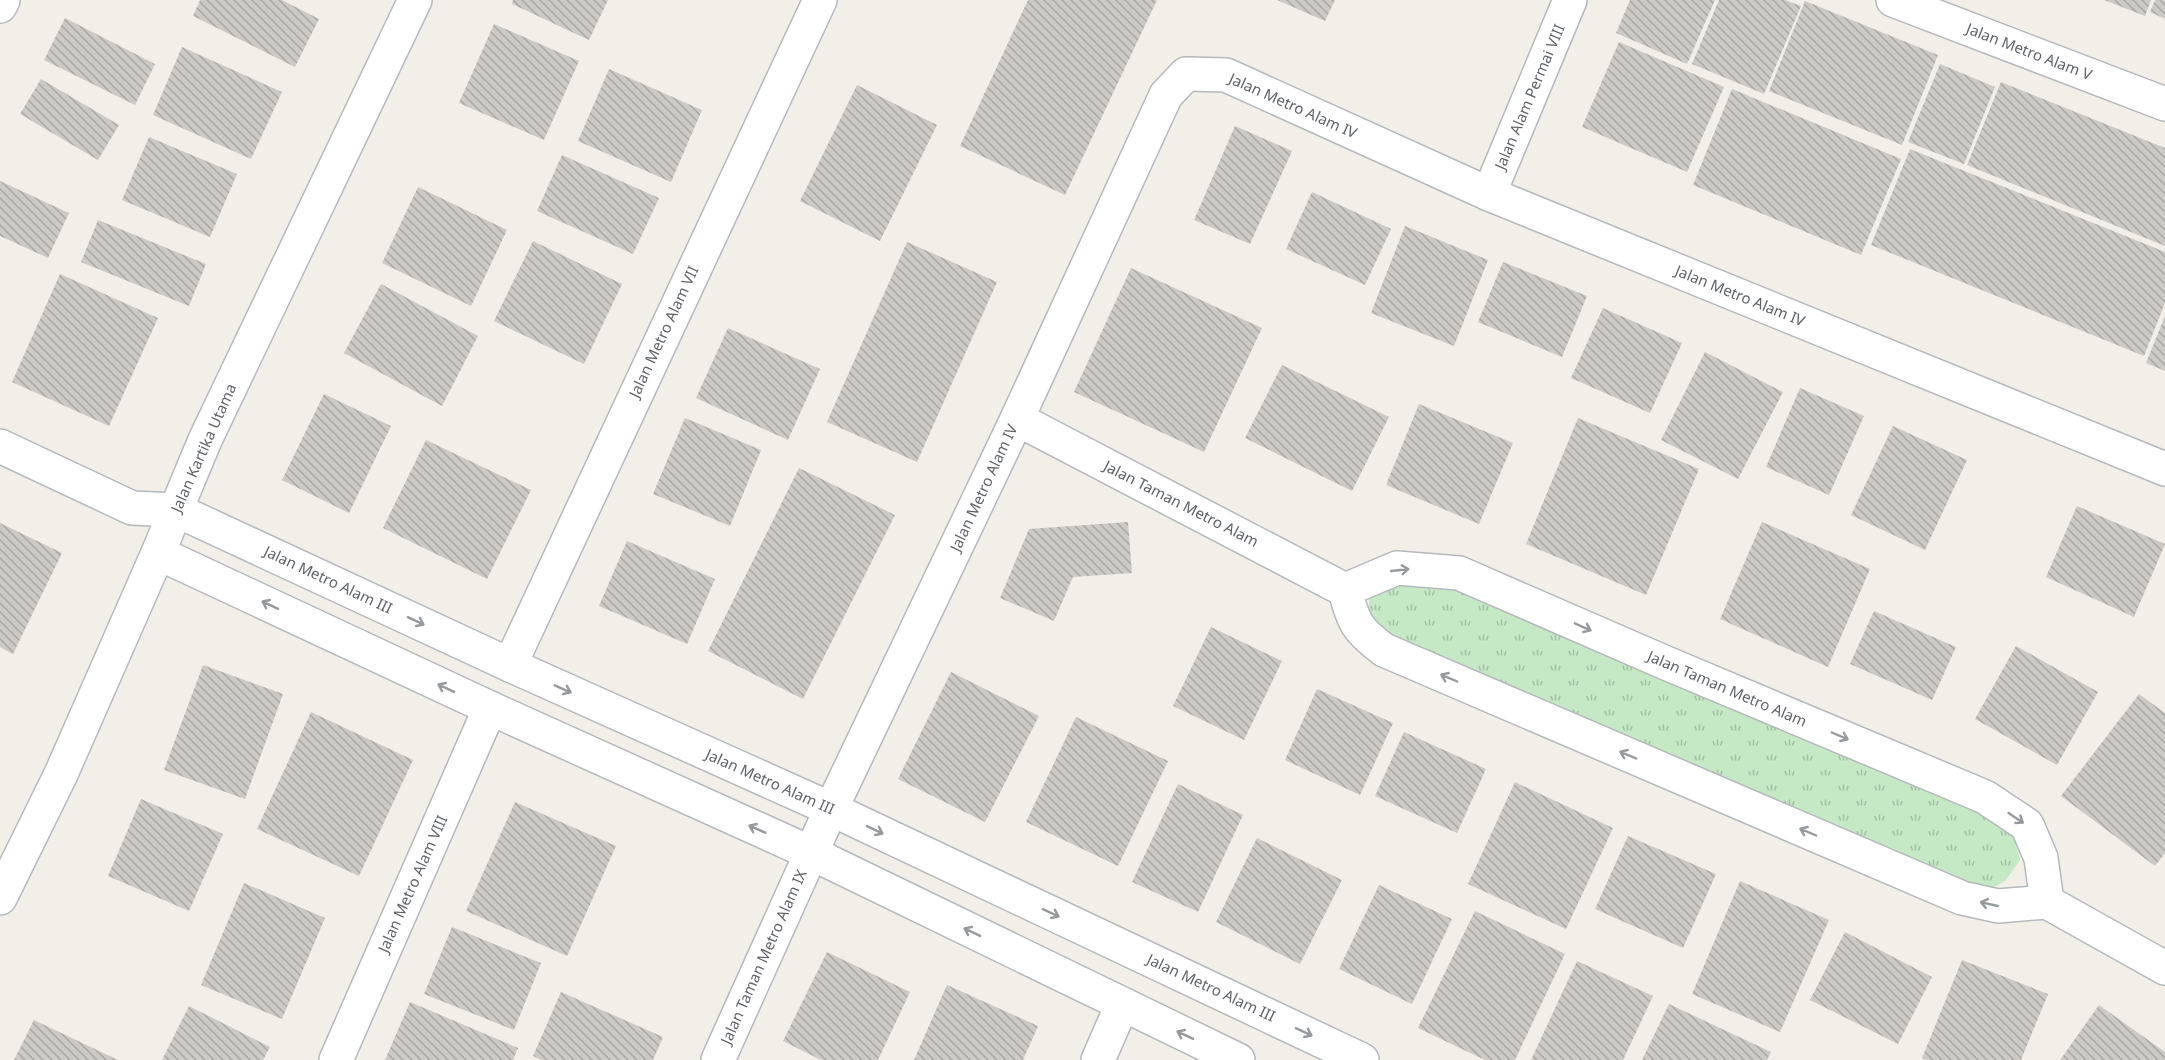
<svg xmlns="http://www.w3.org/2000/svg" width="2165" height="1060" viewBox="0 0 2165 1060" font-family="'Noto Sans',sans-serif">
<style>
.park{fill:url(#park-tufts)}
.building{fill:url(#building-back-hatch)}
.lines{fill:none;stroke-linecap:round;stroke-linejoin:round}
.minor-casing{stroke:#b5b8bc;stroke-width:36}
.tertiary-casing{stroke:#b5b8bc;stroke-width:36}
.secondary-casing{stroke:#b6babf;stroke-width:36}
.minor{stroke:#fff;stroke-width:33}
.tertiary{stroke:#fff;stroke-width:33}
.secondary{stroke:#fff;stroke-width:33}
.oneway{stroke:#979a9d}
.labels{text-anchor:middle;stroke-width:4.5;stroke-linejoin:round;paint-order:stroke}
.street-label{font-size:15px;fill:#5f6368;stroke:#fff}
</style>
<defs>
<pattern id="park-tufts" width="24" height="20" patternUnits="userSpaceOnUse" patternTransform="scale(1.5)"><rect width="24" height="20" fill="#c5e8c5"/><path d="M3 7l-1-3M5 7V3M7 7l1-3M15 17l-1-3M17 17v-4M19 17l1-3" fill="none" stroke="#a3c0a4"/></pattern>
<pattern id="building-back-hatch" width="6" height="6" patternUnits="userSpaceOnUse" patternTransform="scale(1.5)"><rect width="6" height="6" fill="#cccac5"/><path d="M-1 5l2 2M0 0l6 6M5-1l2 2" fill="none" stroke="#a9a8a4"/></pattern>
</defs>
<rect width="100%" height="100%" fill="#f1efe8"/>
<path class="park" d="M1402 574 1442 579 1998 811 2013 834 2020 860 2005 881 1983 893 1397 644 1369 616V589Z"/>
<g class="building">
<path d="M200 0H282L319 19 295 67 193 16Z"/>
<path d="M513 0H608L589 40 512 4Z"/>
<path d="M1028 0H1157L1065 195 960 146Z"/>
<path d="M1277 0H1335L1325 21Z"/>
<path d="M1630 0H1715L1687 64 1616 33Z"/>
<path d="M1719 0H1785L1801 6 1764 94 1692 64Z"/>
<path d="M2104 0H2151L2145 16Z"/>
<path d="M2155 0H2165V19L2150 12Z"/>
<path d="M1805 1 1938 55 1902 145 1769 91Z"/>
<path d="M65 18 155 64 135 105 44 60Z"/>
<path d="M494 24 579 61 544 140 459 103Z"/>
<path d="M1619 42 1724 87 1687 172 1582 127Z"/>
<path d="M182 47 282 92 251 159 153 115Z"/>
<path d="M1940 64 1995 87 1964 164 1908 142Z"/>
<path d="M609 69 702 110 671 182 578 141Z"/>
<path d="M41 79 119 125 98 160 20 114Z"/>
<path d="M2001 82 2165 148V246L1967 165Z"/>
<path d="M857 85 937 125 880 241 800 201Z"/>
<path d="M1732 89 1901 159 1861 255 1693 185Z"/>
<path d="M1235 126 1292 151 1250 244 1194 220Z"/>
<path d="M149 137 237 174 210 237 122 200Z"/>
<path d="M1910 149 2165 252V303L2144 356 1871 245Z"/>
<path d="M562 155 659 198 633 254 537 211Z"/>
<path d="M0 181 69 213 48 258 0 236Z"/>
<path d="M418 187 507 230 471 306 382 263Z"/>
<path d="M1312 192 1391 229 1365 285 1286 249Z"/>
<path d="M98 220 206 264 189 306 81 262Z"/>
<path d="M1405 226 1488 260 1454 346 1371 313Z"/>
<path d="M533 241 622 284 584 364 494 321Z"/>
<path d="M907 242 997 282 917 462 827 422Z"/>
<path d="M1503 262 1587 296 1562 357 1478 322Z"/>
<path d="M1131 268 1262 328 1204 452 1074 392Z"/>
<path d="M60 274 158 318 109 426 12 382Z"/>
<path d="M381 284 478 336 442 406 344 353Z"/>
<path d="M1603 308 1682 343 1650 413 1571 378Z"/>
<path d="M2165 316V371L2146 363Z"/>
<path d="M728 328 820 369 788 440 696 398Z"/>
<path d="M1705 352 1783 392 1738 479 1661 440Z"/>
<path d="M1282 365 1389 417 1352 491 1245 438Z"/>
<path d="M1800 388 1864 416 1829 495 1766 467Z"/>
<path d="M324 394 391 426 349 513 282 480Z"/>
<path d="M1419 404 1513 443 1479 524 1386 485Z"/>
<path d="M685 418 761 450 730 526 653 494Z"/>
<path d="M1578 418 1699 469 1646 595 1526 544Z"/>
<path d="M1893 426 1967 460 1925 550 1851 515Z"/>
<path d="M426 440 531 490 487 579 383 528Z"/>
<path d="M799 468 895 515 803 699 708 651Z"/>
<path d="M2077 506 2165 544 2134 617 2046 577Z"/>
<path d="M1128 522 1132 573 1073 577 1054 621 1000 598 1029 529Z"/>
<path d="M1762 522 1870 569 1828 667 1720 619Z"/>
<path d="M0 523 62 553 13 654 0 647Z"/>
<path d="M627 541 715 579 687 644 599 606Z"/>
<path d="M1874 611 1956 647 1932 700 1850 664Z"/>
<path d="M1211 627 1282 661 1244 740 1173 706Z"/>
<path d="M2016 646 2098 692 2057 765 1975 719Z"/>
<path d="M203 665 283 694 245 799 164 770Z"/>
<path d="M951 672 1039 716 985 822 898 779Z"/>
<path d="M1317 689 1393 723 1360 795 1285 760Z"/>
<path d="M2139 694 2165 713V853L2155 866 2061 796Z"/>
<path d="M311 712 413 760 359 876 257 829Z"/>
<path d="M1076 717 1168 761 1118 866 1026 822Z"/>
<path d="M1404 732 1486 769 1457 833 1375 796Z"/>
<path d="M1515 782 1613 828 1566 929 1468 884Z"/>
<path d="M1178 784 1243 815 1198 912 1132 882Z"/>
<path d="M141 799 223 834 189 911 108 876Z"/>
<path d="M515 802 616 846 567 956 466 911Z"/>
<path d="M1628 836 1716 874 1683 948 1595 909Z"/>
<path d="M1257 838 1342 880 1300 964 1216 922Z"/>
<path d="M1740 881 1829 920 1780 1032 1692 994Z"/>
<path d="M244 883 325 918 282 1019 201 985Z"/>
<path d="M1379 885 1452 919 1412 1004 1339 969Z"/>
<path d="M1475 911 1565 954 1515 1060H1485L1418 1028Z"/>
<path d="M452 927 541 963 514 1030 424 994Z"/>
<path d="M1845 932 1932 977 1898 1044 1810 1000Z"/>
<path d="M827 952 910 992 878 1060H821L783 1041Z"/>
<path d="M1962 960 2048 994 2021 1060H1926L1922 1058Z"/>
<path d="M1577 961 1653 996 1623 1060H1531Z"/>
<path d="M947 985 1038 1026 1023 1060H914Z"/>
<path d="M561 992 663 1037 653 1060H542L533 1056Z"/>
<path d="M410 1002 518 1048 513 1060H385Z"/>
<path d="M1669 1004 1771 1052 1767 1060H1642Z"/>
<path d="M2099 1005 2165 1052V1060H2060Z"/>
<path d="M189 1006 270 1047 263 1060H162Z"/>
<path d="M34 1020 118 1060H14Z"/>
</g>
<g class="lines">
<g class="minor-casing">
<g id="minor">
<path d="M1893 0 2165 104"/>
<path d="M0 6 3 0"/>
<path d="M1489 194 1570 0"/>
<path d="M1017 419 1345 590C1353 622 1357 630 1384 650L1962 898 1998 906 2047 902 2165 968"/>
<path d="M0 446 132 508 176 510"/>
<path d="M1345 590 1397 568 1459 573 1666 663 1985 797 2027 825 2041 858 2047 902"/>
<path d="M510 665 820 0"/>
<path d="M336 1060 490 708"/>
<path d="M718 1060 831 809 1017 419 1166 95 1186 74 1226 75 1489 194 2165 469"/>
<path d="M1098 1060 1122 1005"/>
</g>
</g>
<g class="tertiary-casing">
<g id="tertiary">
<path d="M176 510 510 665 831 809 1362 1060"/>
<path d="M158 553 490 708 811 853 1238 1060"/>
</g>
</g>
<g class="secondary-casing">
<path id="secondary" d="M0 898 61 774 158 553 205 440 415 0"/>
</g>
<use href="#minor" class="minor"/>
<use href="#tertiary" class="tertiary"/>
<use href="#secondary" class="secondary"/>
</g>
<defs><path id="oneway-shaft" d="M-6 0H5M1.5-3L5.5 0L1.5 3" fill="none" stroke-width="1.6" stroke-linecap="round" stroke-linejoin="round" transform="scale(1.5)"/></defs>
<g class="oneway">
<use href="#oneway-shaft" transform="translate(1400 570) rotate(-6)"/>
<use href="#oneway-shaft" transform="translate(270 605) rotate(-155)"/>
<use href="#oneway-shaft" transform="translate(416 621) rotate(25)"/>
<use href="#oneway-shaft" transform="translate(1583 627) rotate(24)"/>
<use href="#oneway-shaft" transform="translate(1449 678) rotate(-157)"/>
<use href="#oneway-shaft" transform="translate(446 688) rotate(-155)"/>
<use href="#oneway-shaft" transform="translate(563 689) rotate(24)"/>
<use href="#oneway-shaft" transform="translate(1840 736) rotate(23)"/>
<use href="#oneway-shaft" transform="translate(1628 755) rotate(-157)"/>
<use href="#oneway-shaft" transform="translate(2016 818) rotate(34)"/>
<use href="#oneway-shaft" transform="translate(757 829) rotate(-156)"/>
<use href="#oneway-shaft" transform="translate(875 830) rotate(25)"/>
<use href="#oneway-shaft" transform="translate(1808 832) rotate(-157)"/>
<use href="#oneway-shaft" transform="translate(1989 904) rotate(-167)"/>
<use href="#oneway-shaft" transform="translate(1051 913) rotate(25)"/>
<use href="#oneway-shaft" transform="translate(972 932) rotate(-154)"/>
<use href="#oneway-shaft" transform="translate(1304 1032) rotate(25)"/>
<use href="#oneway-shaft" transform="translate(1185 1035) rotate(-155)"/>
</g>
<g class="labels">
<g class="street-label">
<text transform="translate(2029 52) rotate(21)" y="5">Jalan Metro Alam V</text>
<text transform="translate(1530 97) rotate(-67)" y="5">Jalan Alam Permai VIII</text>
<text transform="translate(1293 106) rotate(24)" y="5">Jalan Metro Alam IV</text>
<text transform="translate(1740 296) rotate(22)" y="5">Jalan Metro Alam IV</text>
<text transform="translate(664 332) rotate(-65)" y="5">Jalan Metro Alam VII</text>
<text transform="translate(204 448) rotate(-66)" y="5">Jalan Kartika Utama</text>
<text transform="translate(984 488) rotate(-65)" y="5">Jalan Metro Alam IV</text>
<text transform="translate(1181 504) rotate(27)" y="5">Jalan Taman Metro Alam</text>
<text transform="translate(328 580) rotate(25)" y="5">Jalan Metro Alam III</text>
<text transform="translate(1727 689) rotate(23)" y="5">Jalan Taman Metro Alam</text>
<text transform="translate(770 782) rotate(24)" y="5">Jalan Metro Alam III</text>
<text transform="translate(413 884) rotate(-66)" y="5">Jalan Metro Alam VIII</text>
<text transform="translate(764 957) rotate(-66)" y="5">Jalan Taman Metro Alam IX</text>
<text transform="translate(1211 988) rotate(25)" y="5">Jalan Metro Alam III</text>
</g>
</g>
</svg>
